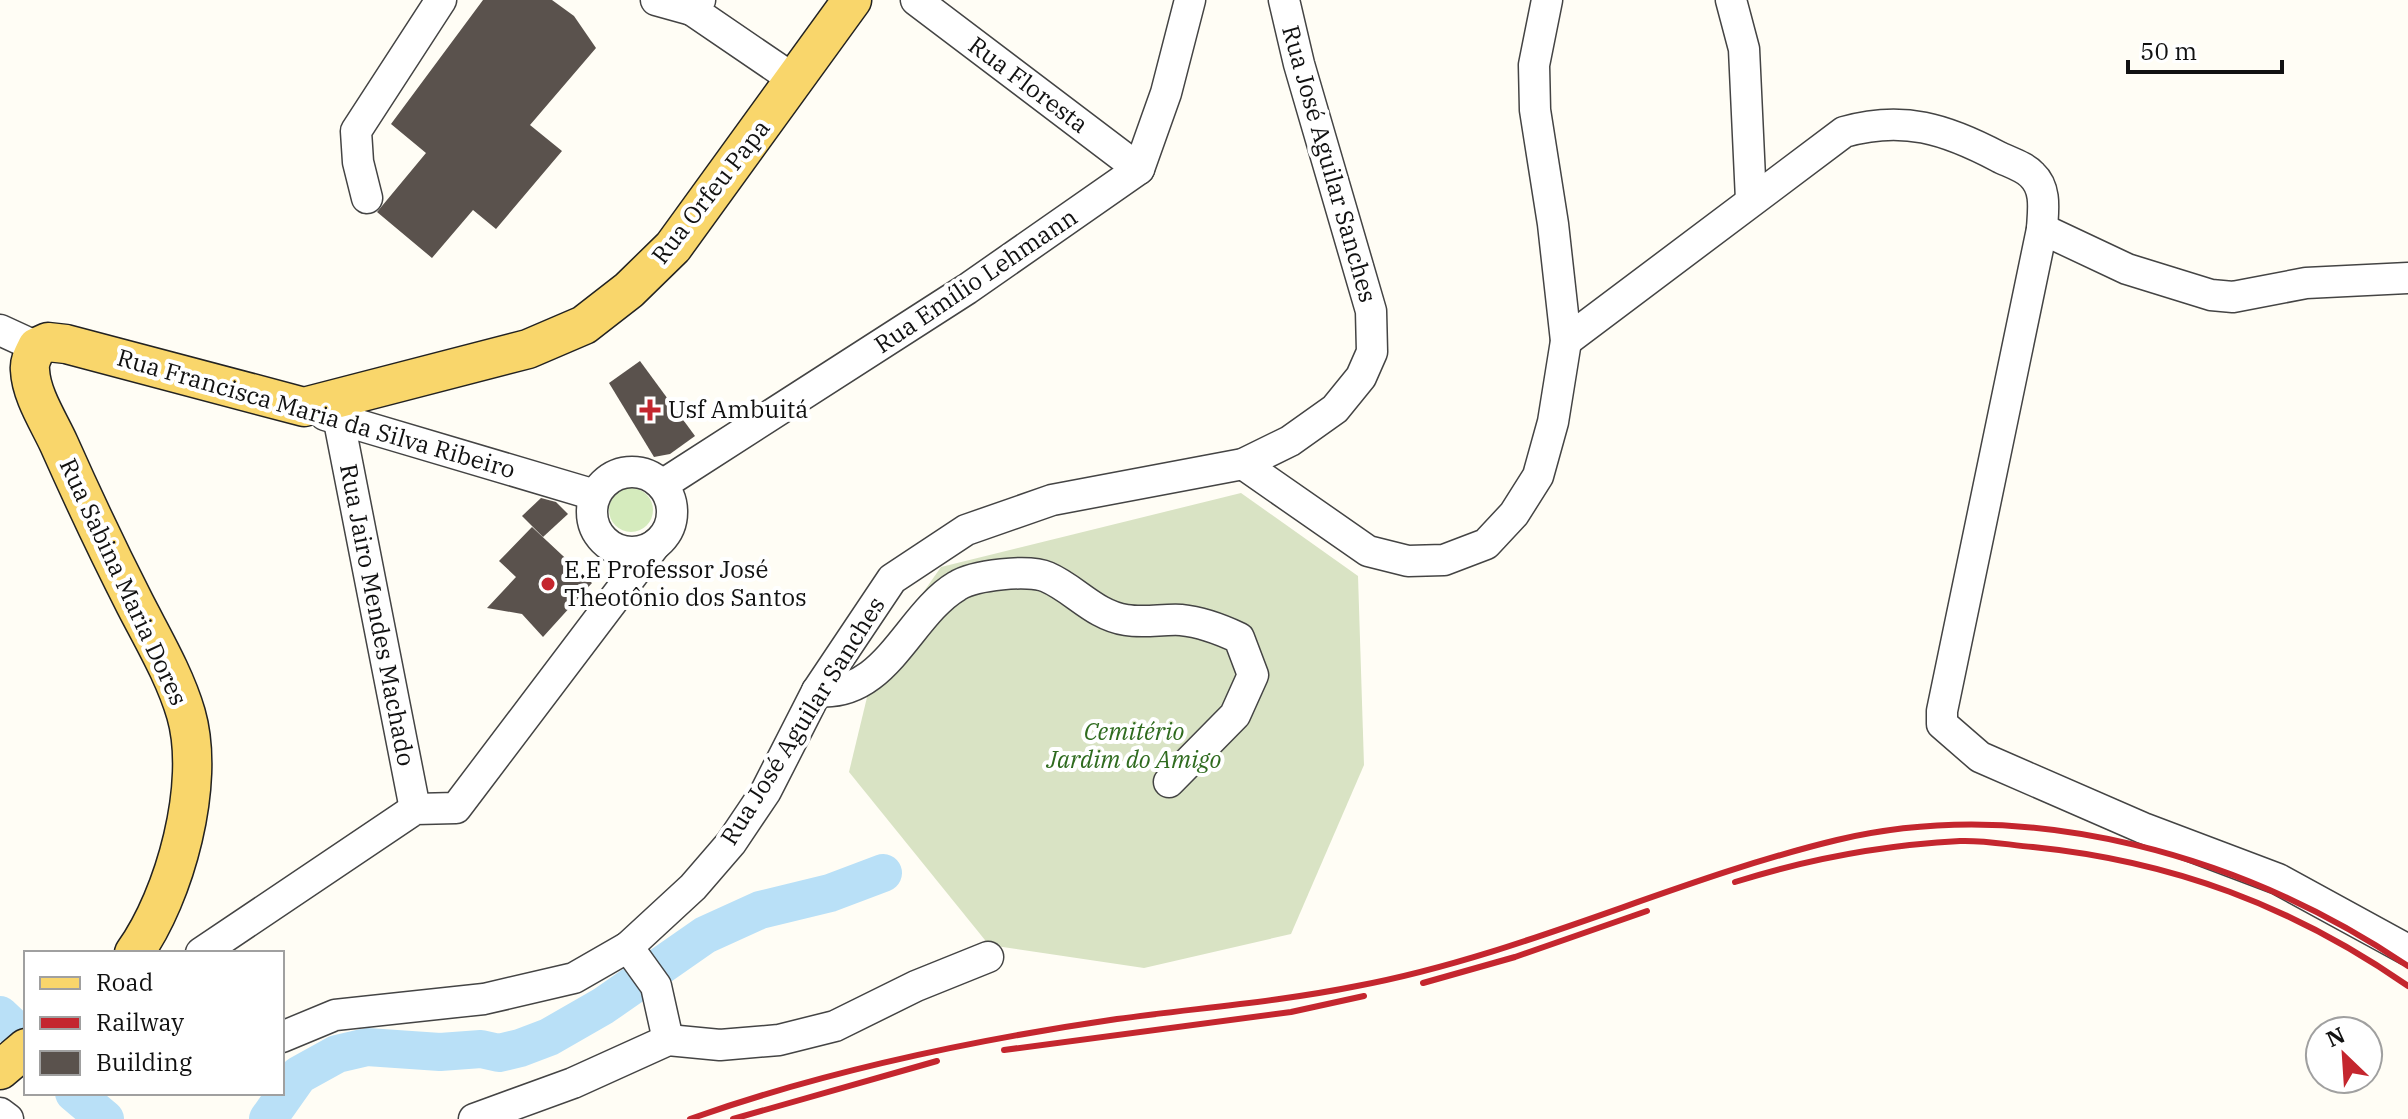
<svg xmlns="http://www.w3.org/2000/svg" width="2408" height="1119" viewBox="0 0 2408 1119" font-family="'IBM Plex Serif',serif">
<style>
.green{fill:#d5ebbd}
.cemetery{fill:#d9e3c4}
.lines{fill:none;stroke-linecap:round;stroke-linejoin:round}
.river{stroke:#b9e0f7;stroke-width:38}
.building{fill:#5a524d}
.minor-casing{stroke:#444;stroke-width:33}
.major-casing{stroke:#222;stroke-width:41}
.minor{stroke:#fff;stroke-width:30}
.major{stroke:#f9d66b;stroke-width:38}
.rail{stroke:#c4262e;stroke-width:6}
.poi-dot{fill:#c4262e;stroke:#fff;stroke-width:3}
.labels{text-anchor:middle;stroke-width:8;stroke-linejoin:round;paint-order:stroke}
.street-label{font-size:24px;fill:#111;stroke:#fff}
.poi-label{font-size:24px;fill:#111;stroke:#fff;text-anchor:start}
.park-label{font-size:24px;font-style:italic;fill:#2f6b1f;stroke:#fff}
</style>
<rect width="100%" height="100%" fill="#fffdf5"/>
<circle class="green" cx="631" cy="510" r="22"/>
<path class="cemetery" d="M1241 493 1358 576 1364 765 1291 934 1144 968 989 945 849 772 876 660 941 567Z"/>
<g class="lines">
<g class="river">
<path d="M0 1015 18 1032"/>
<path d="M74 1093 105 1119"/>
<path d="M268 1119 299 1075 337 1054 367 1047 440 1052 481 1049 499 1053 520 1048 549 1037 603 1006 705 935 760 910 830 893 883 873"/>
</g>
</g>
<g class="building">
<path d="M483 0H552L574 16 596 48 530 125 562 151 496 229 473 210 432 258 377 212 426 153 391 124Z"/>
<path d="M640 361 695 436 670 454 654 457 609 383Z"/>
<path d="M541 498 556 502 568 514 543 537 522 516Z"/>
<path d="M532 527 592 583 543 637 522 614 487 608 516 577 499 561Z"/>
</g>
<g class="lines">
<g class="minor-casing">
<g id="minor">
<path d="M656 0 692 10"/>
<path d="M700 0 692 10 796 81"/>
<path d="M916 0 1139 169"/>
<path d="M1731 0 1744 49 1751 200"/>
<path d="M367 198 358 162 356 131 441 0"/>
<path d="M2042 229 2127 269 2211 295 2233 297 2306 283 2408 278"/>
<path d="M0 330 37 347"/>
<path d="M1566 341 1844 132C1903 115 1946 129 1999 157 2009 162 2025 167 2032 175 2047 189 2043 211 2042 229L1942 711V724L1980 757 2143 828 2278 879 2408 950"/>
<path d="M325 415 595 495"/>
<path d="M339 421 415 809"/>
<path d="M1243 464 1368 551 1408 561 1444 560 1486 544 1514 514 1538 476 1553 422 1566 341 1553 224 1535 110 1534 65 1547 0"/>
<circle cx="632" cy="512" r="40"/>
<path d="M662 485 967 289 1139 169 1166 93 1190 0"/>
<path d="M817 691C886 698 908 615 957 586 974 575 1029 569 1047 577 1075 589 1094 615 1126 620 1144 623 1163 619 1181 620 1202 622 1220 629 1239 638L1253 675 1235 715 1169 782"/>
<path d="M628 947 656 986 668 1040"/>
<path d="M201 953 415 809 456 808 655 545"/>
<path d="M282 1037 335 1015 484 999 574 978 628 947 693 887 731 843 766 791 817 691 892 579 966 530 1052 500 1243 464 1290 441 1335 409 1361 377 1372 352 1371 311 1299 64 1284 0"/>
<path d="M0 1113 8 1119"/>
<path d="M474 1119 573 1083 668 1040 720 1045 779 1040 835 1026 916 986 988 957"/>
</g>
</g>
<g class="major-casing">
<g id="major">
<path d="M134 953C175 896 206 783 186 714 175 676 153 639 135 604 108 551 83 498 59 444 49 422 31 395 30 370 29 362 33 355 37 347L48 342 66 344 304 407 528 349 584 325 629 290 673 247 852 0"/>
<path d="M0 1070 26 1048"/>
</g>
</g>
<use href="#minor" class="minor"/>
<use href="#major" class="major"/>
<g class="rail">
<path d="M1735 882C1808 859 1884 845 1960 841 1984 840 2009 845 2033 847 2172 861 2293 906 2408 986"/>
<path d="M1423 983 1515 957 1647 911"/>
<path d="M1004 1050 1291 1012 1364 996"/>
<path d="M690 1119C828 1070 973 1040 1117 1019 1197 1008 1278 1002 1357 986 1522 955 1675 879 1837 840 2032 794 2246 857 2408 966"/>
<path d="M733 1119 937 1061"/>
</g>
</g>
<g class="poi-dot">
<path d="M646 398h8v8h8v8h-8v8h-8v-8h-8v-8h8z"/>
<circle cx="548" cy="584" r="8"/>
</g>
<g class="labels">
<g class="street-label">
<text transform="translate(1028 85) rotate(37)" y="8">Rua Floresta</text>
<text transform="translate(1329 164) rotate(74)" y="8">Rua José Aguilar Sanches</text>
<text transform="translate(711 192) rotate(-52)" y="8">Rua Orfeu Papa</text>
<text transform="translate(976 281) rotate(-34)" y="8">Rua Emílio Lehmann</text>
<text transform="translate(316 414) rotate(16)" y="8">Rua Francisca Maria da Silva Ribeiro</text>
<text transform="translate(123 582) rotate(65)" y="8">Rua Sabina Maria Dores</text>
<text transform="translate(377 615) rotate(79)" y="8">Rua Jairo Mendes Machado</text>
<text transform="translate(803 721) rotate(-58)" y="8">Rua José Aguilar Sanches</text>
</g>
<g class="poi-label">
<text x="668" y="418">Usf Ambuitá</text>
<text x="564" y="578">E.E Professor José<tspan x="564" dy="28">Theotônio dos Santos</tspan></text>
</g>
<g class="park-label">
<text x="1134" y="740">Cemitério<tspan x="1134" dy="28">Jardim do Amigo</tspan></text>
</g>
</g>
<rect x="24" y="951" width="260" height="144" fill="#ffffff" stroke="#a0a0a0" stroke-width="2"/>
<rect x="40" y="977" width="40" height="12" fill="#f9d66b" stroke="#a0a0a0" stroke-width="2"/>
<text x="96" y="991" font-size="24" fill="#111111">Road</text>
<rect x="40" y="1017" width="40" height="12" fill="#c4262e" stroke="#a0a0a0" stroke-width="2"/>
<text x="96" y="1031" font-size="24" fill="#111111">Railway</text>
<rect x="40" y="1051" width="40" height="24" fill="#5a524d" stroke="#a0a0a0" stroke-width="2"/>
<text x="96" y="1071" font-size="24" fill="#111111">Building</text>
<g transform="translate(2344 1055) rotate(335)"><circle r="38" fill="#ffffff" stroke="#a0a0a0" stroke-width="2"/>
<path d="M0-6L14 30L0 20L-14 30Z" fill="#c4262e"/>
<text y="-12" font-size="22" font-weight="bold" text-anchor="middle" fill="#111111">N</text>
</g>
<path d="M2128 60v12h154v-12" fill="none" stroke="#111111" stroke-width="4"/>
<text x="2140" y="60" font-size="24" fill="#111111" stroke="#ffffff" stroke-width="6" paint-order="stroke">50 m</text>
</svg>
